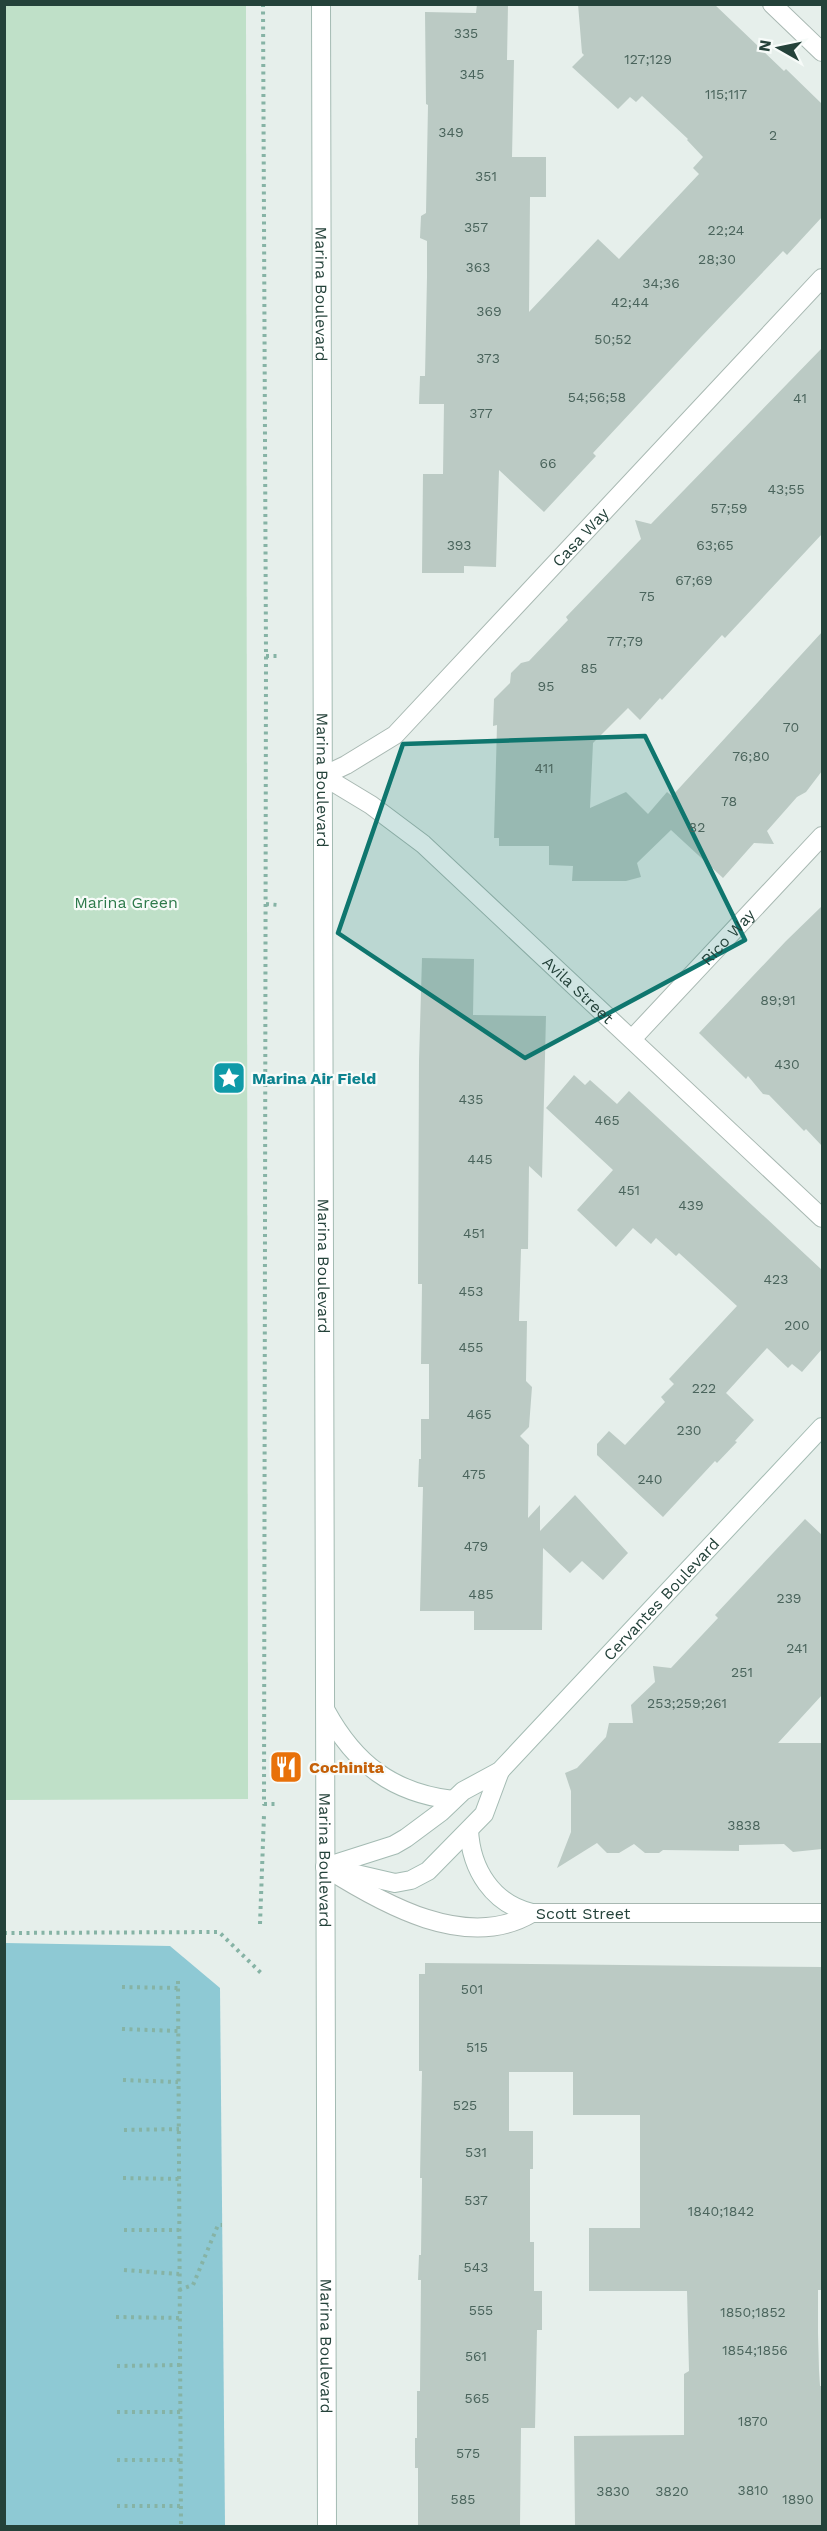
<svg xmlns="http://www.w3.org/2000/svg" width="827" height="2531" viewBox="0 0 827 2531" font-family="'Work Sans',sans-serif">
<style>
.green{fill:#bfe0c8}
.water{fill:#8ec9d4}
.building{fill:#bbcac4}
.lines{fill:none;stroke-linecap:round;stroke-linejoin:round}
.street-casing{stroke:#a8b8b2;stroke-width:20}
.secondary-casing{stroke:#a4bbb3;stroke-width:20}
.path{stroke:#86b3a5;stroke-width:4;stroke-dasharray:3 4.5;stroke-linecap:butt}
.street{stroke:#fff;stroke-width:18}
.secondary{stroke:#fff;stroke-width:18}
.marked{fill:#0f766e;fill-opacity:0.2;stroke:#0f766e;stroke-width:4.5;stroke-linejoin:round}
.labels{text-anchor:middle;stroke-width:4.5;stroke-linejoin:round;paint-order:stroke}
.number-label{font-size:14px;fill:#4a645c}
.street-label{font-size:16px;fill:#24423a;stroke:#f7fbf9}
.park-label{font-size:16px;fill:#2d7a4b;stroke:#f7fbf9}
.culture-label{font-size:16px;font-weight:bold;fill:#0d838f;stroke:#f7fbf9;text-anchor:start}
.food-label{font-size:16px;font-weight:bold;fill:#c56008;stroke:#f7fbf9;text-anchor:start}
</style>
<rect width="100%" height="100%" fill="#e6efeb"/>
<path class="green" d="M4 5H246L248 1799 5 1800Z"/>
<path class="water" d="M5 1943 170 1946 220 1988 225 2526H5Z"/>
<g class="building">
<path d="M477 4H508L507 60H514L512 157H546V197H530L529 312 598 239 619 259 699 174 693 168 703 157 687 140 688 139 642 96 636 102 630 97 618 109 572 67 584 55 582 53 578 4H714L784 71 786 69 822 104V217L787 255 783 251 701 337 593 453 596 456 544 512 499 470 496 567 464 566V573H422L423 474H443L444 404H419L420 376H425L427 277V241L420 238 421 216 426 213 428 105 426 104 425 12 476 13Z"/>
<path d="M822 348V534L725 638 722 635 662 700 660 698 640 720 628 708 593 743 590 808 626 792 648 814 667 792 672 796 822 632V771L806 792 797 797 767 831 774 844 754 843 723 878 671 830 637 863 641 877 626 881H572L573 866 549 865V846H499V838H494L497 725 493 726 494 699 510 683 511 673 521 663 529 661 568 620 566 617 641 539 635 520 651 524Z"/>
<path d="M822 906V1146L806 1129 804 1131 769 1095 763 1094 748 1076 746 1079 699 1033 786 941Z"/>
<path d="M422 958 474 959 473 1015 546 1016 542 1178 529 1166 528 1249H521L519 1321H527L526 1381 532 1387 529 1427 520 1436 529 1445 528 1518 540 1505V1531L575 1495 628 1553 603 1580 582 1561 570 1573 543 1548 542 1630H474V1611H420L423 1487H418L419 1459H421V1419H429V1364H421L422 1284H418L419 1061Z"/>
<path d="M574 1075 585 1085 590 1080 617 1104 629 1091 822 1270V1349L802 1372 792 1364 788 1368 767 1348 726 1393 754 1420 735 1441 737 1442 717 1463 715 1461 663 1517 597 1455V1444L609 1431 625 1445 665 1402 661 1397 674 1384 669 1379 737 1306 679 1253 676 1256 656 1238 651 1244 633 1228 616 1247 577 1210 613 1170 546 1108Z"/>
<path d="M805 1519 822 1535V1695L778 1743H822V1849L793 1852 784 1844 739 1845V1851L663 1850 659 1853H645L634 1844 619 1853H607L597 1843 557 1868 571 1832V1791L565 1773 577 1768 606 1737 609 1723H633L631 1705 655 1682 653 1666 671 1668 718 1618 715 1615Z"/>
<path d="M425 1963 822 1967V2290H818V2333L819 2370 820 2386H822V2526H575L574 2436 684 2435V2374L689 2371 687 2291H589V2228H640V2115H573V2072H509V2131H533V2169H530V2242H534V2291H542V2330H537L535 2428H521L520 2526H418V2468H415V2438H417V2391H420L421 2280H418L419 2255H421L422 2178H420L422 2071H419V1974H425Z"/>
</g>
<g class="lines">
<g class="street-casing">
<g id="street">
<path d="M772 4 822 52"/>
<path id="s1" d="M323 776 346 765 395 735 822 278"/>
<path id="s2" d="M323 776 371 805 423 844 822 1218"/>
<path id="s3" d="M632 1039 822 836"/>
<path id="s4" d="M326 1868C383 1904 467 1952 532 1913H822"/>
</g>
</g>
<g class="secondary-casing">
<g id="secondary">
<path id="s5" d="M321 4 327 2526"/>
<path d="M326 1711C355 1764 393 1793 453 1800"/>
<path d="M469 1830C471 1870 493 1904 532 1913"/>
<path id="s6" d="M325 1867 394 1845 406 1838 441 1812 463 1791 500 1771 822 1427"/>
<path d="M326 1867 395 1883 411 1880 428 1871 484 1814 500 1771"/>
</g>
</g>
<g class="path">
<path d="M263 4 266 656 264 1804H279"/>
<path d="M266 656H277"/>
<path d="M266 904 278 905"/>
<path d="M260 1924 264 1815"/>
<path d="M4 1933 219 1932 261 1973"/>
<path d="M178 1981 181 2526"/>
<path d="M122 1987 178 1988"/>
<path d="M122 2029 178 2031"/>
<path d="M123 2080 178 2082"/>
<path d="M124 2130 179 2129"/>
<path d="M123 2178 179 2179"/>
<path d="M124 2230H179"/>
<path d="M124 2270 179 2274"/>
<path d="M179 2290 193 2285 218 2225H222"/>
<path d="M116 2317 180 2318"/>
<path d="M117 2366 180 2365"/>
<path d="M117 2412H180"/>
<path d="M117 2460H180"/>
<path d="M117 2506H180"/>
</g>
<use href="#street" class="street"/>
<use href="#secondary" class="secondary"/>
</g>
<path class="marked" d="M645 736 745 940 525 1058 338 933 403 744Z"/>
<defs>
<g id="sight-square" transform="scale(1.725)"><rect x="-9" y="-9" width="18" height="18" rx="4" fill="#0f9aa8" stroke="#f7fbf9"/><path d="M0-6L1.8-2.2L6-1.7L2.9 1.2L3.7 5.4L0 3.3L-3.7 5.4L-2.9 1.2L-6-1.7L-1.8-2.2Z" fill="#fff"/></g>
<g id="restaurant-square" transform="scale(1.725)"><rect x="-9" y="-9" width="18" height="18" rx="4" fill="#e8710a" stroke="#f7fbf9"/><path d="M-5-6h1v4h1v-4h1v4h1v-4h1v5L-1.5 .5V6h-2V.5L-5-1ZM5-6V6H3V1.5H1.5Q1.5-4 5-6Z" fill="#fff"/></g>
</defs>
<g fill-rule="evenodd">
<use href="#sight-square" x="229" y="1078"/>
<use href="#restaurant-square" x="286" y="1767"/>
</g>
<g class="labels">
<g class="number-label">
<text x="466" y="38">335</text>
<text x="648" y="64">127;129</text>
<text x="472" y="79">345</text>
<text x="726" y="99">115;117</text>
<text x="451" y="137">349</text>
<text x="773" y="140">2</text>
<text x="486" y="181">351</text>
<text x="476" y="232">357</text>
<text x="726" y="235">22;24</text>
<text x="717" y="264">28;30</text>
<text x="478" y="272">363</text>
<text x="661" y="288">34;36</text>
<text x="630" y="307">42;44</text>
<text x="489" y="316">369</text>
<text x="613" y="344">50;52</text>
<text x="488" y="363">373</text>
<text x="597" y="402">54;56;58</text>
<text x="800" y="403">41</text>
<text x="481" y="418">377</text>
<text x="548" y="468">66</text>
<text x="786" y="494">43;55</text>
<text x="729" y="513">57;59</text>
<text x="459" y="550">393</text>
<text x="715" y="550">63;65</text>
<text x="694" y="585">67;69</text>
<text x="647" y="601">75</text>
<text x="625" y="646">77;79</text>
<text x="589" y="673">85</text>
<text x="546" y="691">95</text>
<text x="791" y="732">70</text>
<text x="751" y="761">76;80</text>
<text x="544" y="773">411</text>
<text x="729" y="806">78</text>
<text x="697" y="832">82</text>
<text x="778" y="1005">89;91</text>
<text x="787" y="1069">430</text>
<text x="471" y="1104">435</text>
<text x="607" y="1125">465</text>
<text x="480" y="1164">445</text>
<text x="629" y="1195">451</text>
<text x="691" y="1210">439</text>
<text x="474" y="1238">451</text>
<text x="776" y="1284">423</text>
<text x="471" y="1296">453</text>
<text x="797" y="1330">200</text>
<text x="471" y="1352">455</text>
<text x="704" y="1393">222</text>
<text x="479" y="1419">465</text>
<text x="689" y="1435">230</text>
<text x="474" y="1479">475</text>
<text x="650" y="1484">240</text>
<text x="476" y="1551">479</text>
<text x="481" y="1599">485</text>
<text x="789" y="1603">239</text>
<text x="797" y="1653">241</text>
<text x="742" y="1677">251</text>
<text x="687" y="1708">253;259;261</text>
<text x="744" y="1830">3838</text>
<text x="472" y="1994">501</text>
<text x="477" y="2052">515</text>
<text x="465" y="2110">525</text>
<text x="476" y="2157">531</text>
<text x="476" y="2205">537</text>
<text x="721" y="2216">1840;1842</text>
<text x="476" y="2272">543</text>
<text x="481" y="2315">555</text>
<text x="753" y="2317">1850;1852</text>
<text x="755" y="2355">1854;1856</text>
<text x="476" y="2361">561</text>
<text x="477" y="2403">565</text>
<text x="753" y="2426">1870</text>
<text x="468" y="2458">575</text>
<text x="753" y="2495">3810</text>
<text x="613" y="2496">3830</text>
<text x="672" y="2496">3820</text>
<text x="463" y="2504">585</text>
<text x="798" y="2504">1890</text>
</g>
<g class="street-label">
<text dy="6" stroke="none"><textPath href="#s5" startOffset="290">Marina Boulevard</textPath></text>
<text dy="6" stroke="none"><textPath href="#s1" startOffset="354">Casa Way</textPath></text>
<text dy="6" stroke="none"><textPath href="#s5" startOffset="776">Marina Boulevard</textPath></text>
<text dy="6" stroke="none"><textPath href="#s3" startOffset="140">Rico Way</textPath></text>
<text dy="6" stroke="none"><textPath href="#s2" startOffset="334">Avila Street</textPath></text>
<text dy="6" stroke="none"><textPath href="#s5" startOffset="1262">Marina Boulevard</textPath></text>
<text dy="6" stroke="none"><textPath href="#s6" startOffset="438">Cervantes Boulevard</textPath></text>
<text dy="6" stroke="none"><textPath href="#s5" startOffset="1856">Marina Boulevard</textPath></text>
<text dy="6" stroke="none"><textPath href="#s4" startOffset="273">Scott Street</textPath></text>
<text dy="6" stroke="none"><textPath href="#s5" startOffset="2342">Marina Boulevard</textPath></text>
</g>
<g class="park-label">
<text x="126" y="908">Marina Green</text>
</g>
<g class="culture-label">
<text x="252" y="1084">Marina Air Field</text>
</g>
<g class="food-label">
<text x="309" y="1773">Cochinita</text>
</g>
</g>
<rect width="827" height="2531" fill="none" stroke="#24423a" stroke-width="12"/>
<g transform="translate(779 48) rotate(279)" stroke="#f7fbf9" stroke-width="4.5" paint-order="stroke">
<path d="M0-4.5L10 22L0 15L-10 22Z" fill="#24423a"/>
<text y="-9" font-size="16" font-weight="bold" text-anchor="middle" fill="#24423a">N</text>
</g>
</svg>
